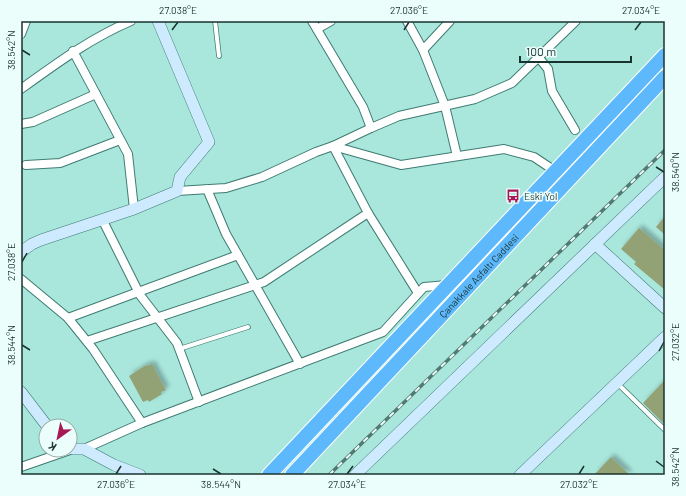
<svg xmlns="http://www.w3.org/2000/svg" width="686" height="496" viewBox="0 0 686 496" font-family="Barlow,sans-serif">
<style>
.building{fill:#93a275;filter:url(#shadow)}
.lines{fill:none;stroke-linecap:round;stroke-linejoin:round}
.lane-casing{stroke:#3f7b72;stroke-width:5.5}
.street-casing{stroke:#3f7b72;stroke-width:10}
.secondary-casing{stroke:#3f7b72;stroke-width:12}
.highway-casing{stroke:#fff;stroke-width:16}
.lane{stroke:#fff;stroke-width:4}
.street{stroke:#fff;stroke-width:8}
.secondary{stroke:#ceeafe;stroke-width:11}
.highway{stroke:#5db9fc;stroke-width:14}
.rail-casing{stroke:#527972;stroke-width:3.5}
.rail{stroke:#ecfefb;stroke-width:2;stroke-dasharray:6;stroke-linecap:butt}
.ticks{fill:none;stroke:#1a332f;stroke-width:1.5}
.labels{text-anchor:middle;stroke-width:3;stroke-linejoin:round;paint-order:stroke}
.poi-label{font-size:10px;fill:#1a332f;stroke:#ecfefb;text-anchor:start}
.street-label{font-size:10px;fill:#1a332f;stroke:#ecfefb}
.neatline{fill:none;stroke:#1a332f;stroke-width:1.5}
.ticks-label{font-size:10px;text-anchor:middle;fill:#1a332f}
</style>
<defs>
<filter id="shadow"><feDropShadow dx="3.5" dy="-3.5" stdDeviation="2" flood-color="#0004"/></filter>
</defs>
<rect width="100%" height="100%" fill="#a9e7dc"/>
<g class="building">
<path d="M665 216V235L656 227Z"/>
<path d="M639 228 665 250V290L634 264 636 262 621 249Z"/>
<path d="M152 364 166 390 161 392 162 394 149 402 148 400 143 402 129 376 146 365 147 366Z"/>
<path d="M665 380V425L643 403Z"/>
<path d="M611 457 630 475H594Z"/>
</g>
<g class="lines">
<g class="lane-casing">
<g id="lane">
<path d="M215 21 219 56"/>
<path d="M179 349 248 327"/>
<path d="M617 383 665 430"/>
</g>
</g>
<g class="street-casing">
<g id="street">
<path d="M312 21 363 107 371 128"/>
<path d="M407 21 423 50 445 106 457 156"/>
<path d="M317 29 331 21"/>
<path d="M21 34 26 21"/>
<path d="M423 50 450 21"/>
<path d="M73 51 128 154 134 209"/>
<path d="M539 58 548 69 552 91 575 130"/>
<path d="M21 89C57 63 91 38 131 21"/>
<path d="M21 124 33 122 96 94"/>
<path d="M26 165 60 163 120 140"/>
<path d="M207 189 226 234 300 364"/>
<path d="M177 191 226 188 262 177 316 152 333 146 401 165 504 149 534 157 555 171"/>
<path d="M102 219 140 295 177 343 199 402"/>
<path d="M21 279 68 318 93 349 142 423"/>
<path d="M418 293 368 213 333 146 371 128 399 116 475 99 512 83 576 21"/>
<path d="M68 318 238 255"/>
<path d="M87 341 264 282 368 213"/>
<path d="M84 449 142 423 383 332 424 287 447 285"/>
<path d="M21 467 73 449"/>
</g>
</g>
<g class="secondary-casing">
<g id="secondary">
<path d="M595 244 665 308"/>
<path d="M21 252 32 244 41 240 134 209 177 191 180 177 209 142 158 21"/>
<path d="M21 392 47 426"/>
<path d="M70 447 73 449H84L114 465 140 475"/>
<path d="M355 475 665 177"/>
<path d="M520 475 665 337"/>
</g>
</g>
<g class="highway-casing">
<g id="highway">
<path d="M269 475 665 55"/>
<path id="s1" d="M292 475 665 77"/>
</g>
</g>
<use href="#lane" class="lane"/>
<use href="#street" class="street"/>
<use href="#secondary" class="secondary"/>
<use href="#highway" class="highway"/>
<g class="rail-casing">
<path id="rail" d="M329 475 665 150"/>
</g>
<use href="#rail" class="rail"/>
</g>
<path class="ticks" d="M172 30 178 22M404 30 409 22M635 30 641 22M22 50 30 55M656 167 664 172M22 262 27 253M22 345 30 350M659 351 664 342M656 461 664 467M213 469 221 474M116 474 121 466M347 474 353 466M579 474 584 466"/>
<defs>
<g id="bus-bare" transform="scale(1.08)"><path d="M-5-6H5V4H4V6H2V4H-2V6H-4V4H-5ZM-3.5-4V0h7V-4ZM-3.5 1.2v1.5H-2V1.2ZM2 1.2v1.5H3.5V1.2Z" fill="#a81855" stroke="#ecfefb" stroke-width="2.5" paint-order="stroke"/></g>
</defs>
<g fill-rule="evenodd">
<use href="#bus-bare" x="513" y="196"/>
</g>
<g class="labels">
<g class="poi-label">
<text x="524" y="200">Eski Yol</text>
</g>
<g class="street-label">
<text dy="4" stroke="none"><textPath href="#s1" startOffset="273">Çanakkale Asfaltı Caddesi</textPath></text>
</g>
</g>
<rect width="686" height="496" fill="none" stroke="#ecfefb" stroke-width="44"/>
<g transform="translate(58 438) rotate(213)"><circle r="19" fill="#ecfefb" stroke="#98ada9"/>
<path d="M0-3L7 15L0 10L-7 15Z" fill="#a81855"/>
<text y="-6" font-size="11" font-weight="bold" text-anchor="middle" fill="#1a332f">K</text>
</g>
<path d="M520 56v6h111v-6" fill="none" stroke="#1a332f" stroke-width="2"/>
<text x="526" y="56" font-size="12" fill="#1a332f" stroke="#ecfefb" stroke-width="3" paint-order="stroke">100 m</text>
<rect x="22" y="22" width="642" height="452" class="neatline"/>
<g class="ticks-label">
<text x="178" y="14">27.038°E</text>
<text x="409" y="14">27.036°E</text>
<text x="641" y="14">27.034°E</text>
<text transform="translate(11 50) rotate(-90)" y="4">38.542°N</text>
<text transform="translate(675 172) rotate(-90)" y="4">38.540°N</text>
<text transform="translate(11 262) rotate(-90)" y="4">27.038°E</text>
<text transform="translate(675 342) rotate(-90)" y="4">27.032°E</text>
<text transform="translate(11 345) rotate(-90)" y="4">38.544°N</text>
<text transform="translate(675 467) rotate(-90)" y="4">38.542°N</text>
<text x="116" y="488">27.036°E</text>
<text x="221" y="488">38.544°N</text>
<text x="347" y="488">27.034°E</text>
<text x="579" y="488">27.032°E</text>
</g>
</svg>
